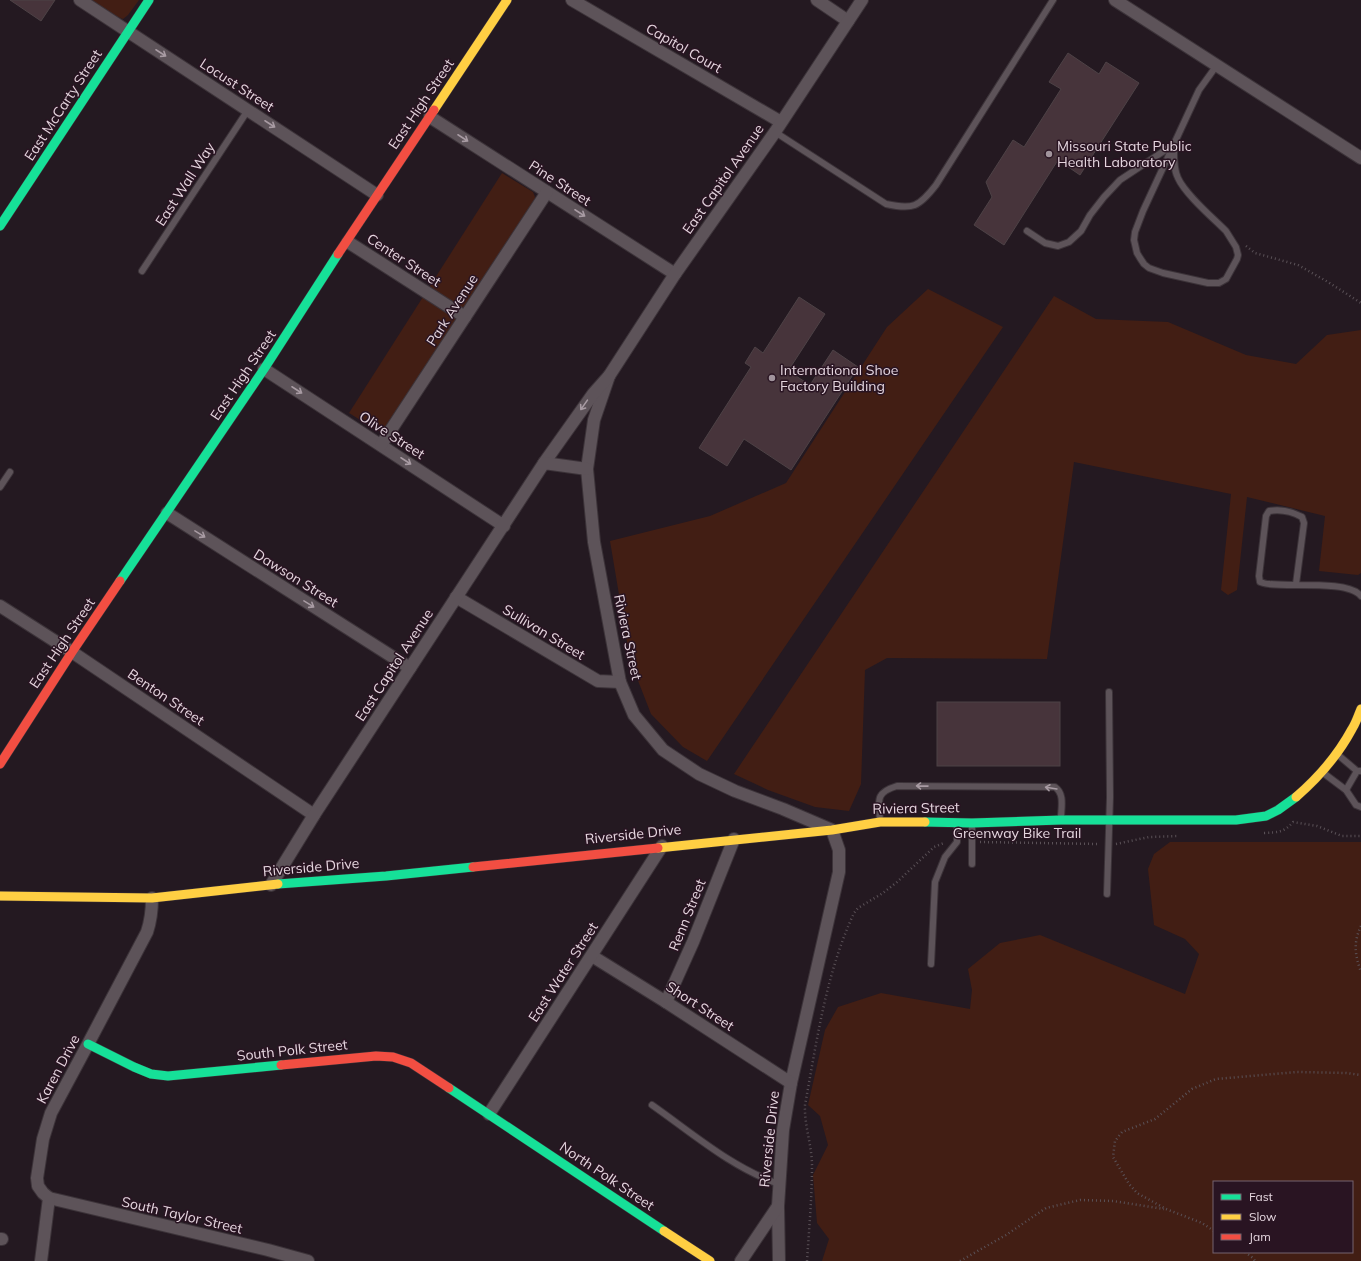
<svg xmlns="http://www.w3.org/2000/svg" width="1361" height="1261" viewBox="0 0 1361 1261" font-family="Mulish,sans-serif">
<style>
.green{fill:#421e14;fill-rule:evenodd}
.building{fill:#47343b;stroke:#4d4246}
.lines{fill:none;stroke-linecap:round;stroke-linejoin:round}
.lane-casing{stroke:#3c3339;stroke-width:8}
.street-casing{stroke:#3c3339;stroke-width:14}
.fast-casing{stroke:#3c3339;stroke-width:10}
.slow-casing{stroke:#3c3339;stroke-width:10}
.jam-casing{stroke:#3c3339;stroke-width:10}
.path{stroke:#5a5157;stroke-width:2.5;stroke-dasharray:1 3;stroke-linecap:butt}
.lane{stroke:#5d5359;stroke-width:6}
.street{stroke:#5d5359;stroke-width:12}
.fast{stroke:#16e098;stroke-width:9}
.slow{stroke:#ffcf43;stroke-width:9}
.jam{stroke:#f24e42;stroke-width:9}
.oneway{stroke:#a89ba3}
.poi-dot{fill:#a1949c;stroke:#291422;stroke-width:1.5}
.labels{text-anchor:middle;stroke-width:3;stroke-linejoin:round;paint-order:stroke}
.street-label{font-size:14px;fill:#e5d6df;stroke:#291422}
.poi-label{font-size:14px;fill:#e5d6df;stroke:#291422;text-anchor:start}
</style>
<rect width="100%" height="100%" fill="#241921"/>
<g class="green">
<path d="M90 0H139L128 15 123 19 115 16Z"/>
<path d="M502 173 533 192 535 197 534 202 384 429 381 431H378L349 413Z"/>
<path d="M928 289 1003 327 707 761 683 747 651 714 630 660 610 541 710 516 786 483 887 327Z"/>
<path d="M1054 296 1096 319 1168 322 1246 355 1296 364 1327 335 1361 330V573L1358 575 1319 571 1325 516 1247 497 1237 590 1228 595 1221 590 1231 494 1074 462 1047 659 887 658 865 670 861 784 849 811 815 807 768 790 734 774Z"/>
<path d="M1170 842H1361V1261H822L829 1239 817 1223 813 1175 828 1145 820 1116 808 1105 825 1030 838 1007 881 993 970 1009 972 990 968 969 1000 943 1040 935 1185 994 1199 954 1185 939 1154 925 1148 869 1154 854ZM1214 1182H1352V1252H1214Z"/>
</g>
<g class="building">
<path d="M10 0H55L41 21Z"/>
<path d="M1068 53 1099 74 1106 62 1139 83 1080 175 1058 160 1004 245 974 225 992 197 986 182 1013 140 1024 147 1061 89 1049 82Z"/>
<path d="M799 297 825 314 788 371 810 385 833 350 858 367 791 470 744 439 727 466 699 448 751 367 745 363 755 347 763 353Z"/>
<rect x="937" y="702" width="123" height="64"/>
</g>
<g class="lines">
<g class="lane-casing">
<g id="lane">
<path d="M775 132 886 204C913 210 919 207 936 185L1053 0"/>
<path d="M1174 144C1174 155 1173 168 1178 178 1185 194 1213 218 1226 231L1236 247 1238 255 1237 259 1226 279 1219 283H1208L1163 273 1149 268 1144 264 1140 258 1137 253 1134 240 1135 232 1143 211 1199 90 1217 65"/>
<path d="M1027 231 1045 243 1058 246 1069 242 1081 231 1090 215 1104 197 1120 180 1173 145"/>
<path d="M142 271 248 110"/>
<path d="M0 487 10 472"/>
<path d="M1296 584 1304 523 1302 517C1291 511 1281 509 1269 511L1266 516 1259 576 1260 582C1263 583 1266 584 1269 584 1289 587 1349 580 1361 596"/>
<path d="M1337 754 1357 771H1361"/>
<path d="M1322 772 1346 790 1356 805 1361 807"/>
<path d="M1346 790 1357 771"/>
<path d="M880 822C879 801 874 793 897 786L1055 787C1065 794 1061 808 1061 818"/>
<path d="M972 824V864"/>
<path d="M1107 894 1110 797 1109 692"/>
<path d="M931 964 935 882 945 857 957 842V824"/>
<path d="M652 1105C692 1133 732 1168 779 1184"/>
</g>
</g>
<g class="street-casing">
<g id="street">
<path d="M80 0 377 195"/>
<path d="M572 0 781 122"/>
<path d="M817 0 848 21"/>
<path d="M1115 0 1361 158"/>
<path d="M430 117 675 274"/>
<path d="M348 242 465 317"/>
<path d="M264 369 504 526"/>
<path d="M609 376 594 420 587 469 594 542 620 682 634 715 663 750 699 774 735 791 783 809 832 830 839 850V872L791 1083 783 1130 778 1206 779 1261"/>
<path d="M381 445 547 192"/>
<path d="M544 463 593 394 609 376 675 274 775 132 862 0"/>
<path d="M167 513 410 668"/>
<path d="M456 597 598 681 620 682"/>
<path d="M0 606 72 652 314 815"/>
<path d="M271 885 314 815 544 463 587 469"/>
<path d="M592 956 666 1002 791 1083"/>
<path d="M666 1002 693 942 734 839"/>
<path d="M489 1114 662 846"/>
<path d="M49 1198 268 1250 308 1261"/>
<path d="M0 1239H2"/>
<path d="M41 1261 49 1198 43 1193 38 1186 37 1178 43 1139 51 1113 88 1044 147 932C151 920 152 910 152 898"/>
<path d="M741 1261 778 1206"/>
</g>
</g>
<g class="fast-casing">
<g id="fast">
<path d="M0 226 149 0"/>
<path d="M120 581 264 369 338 254"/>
<path d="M925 822 972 823 1061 820H1236L1266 816 1278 810 1296 797"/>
<path d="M278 884 386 876 473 867"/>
<path d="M88 1044 134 1067 151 1074 168 1076 281 1065"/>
<path d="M449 1088 664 1231"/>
</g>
</g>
<g class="slow-casing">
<g id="slow">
<path d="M434 110 507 0"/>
<path d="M1296 797C1318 778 1338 755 1352 729 1356 723 1358 716 1361 709"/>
<path d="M658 848 832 830 880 822H925"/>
<path d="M0 896 152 898 278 884"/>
<path d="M664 1231 710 1261"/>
</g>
</g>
<g class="jam-casing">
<g id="jam">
<path d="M338 254 434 110"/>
<path d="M0 764 72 652 120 581"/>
<path d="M473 867 658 848"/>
<path d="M281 1065 376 1056 393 1057 411 1063 449 1088"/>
</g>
</g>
<g class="path">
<path d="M1246 246 1255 253 1298 265 1328 282 1361 303"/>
<path d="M1264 833C1277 832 1284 833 1293 822L1317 826 1342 836H1361"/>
<path d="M980 842 1099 844"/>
<path d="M1116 844 1149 837 1179 836"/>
<path d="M1361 926C1353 943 1355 955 1361 972"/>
<path d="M1214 1231 1202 1223 1166 1209 1137 1193 1129 1184 1113 1157 1115 1141 1122 1132 1155 1119 1192 1089 1216 1079 1297 1072 1346 1073 1361 1075"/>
<path d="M1245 1252 1253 1258 1255 1261"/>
<path d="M807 1261C809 1230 812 1197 812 1166 812 1145 804 1125 805 1105 817 1040 826 973 854 913L858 908 883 893 897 882 934 847 944 843"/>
<path d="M960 1261 1006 1235 1046 1208 1080 1200 1113 1201 1164 1209"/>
</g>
<use href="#lane" class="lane"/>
<use href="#street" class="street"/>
<use href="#fast" class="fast"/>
<use href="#slow" class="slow"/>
<use href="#jam" class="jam"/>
</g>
<defs><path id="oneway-shaft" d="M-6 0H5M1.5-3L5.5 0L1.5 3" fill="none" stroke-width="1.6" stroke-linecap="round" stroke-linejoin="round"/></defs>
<g class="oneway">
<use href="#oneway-shaft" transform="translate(161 53) rotate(33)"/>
<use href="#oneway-shaft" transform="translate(270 124) rotate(33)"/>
<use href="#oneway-shaft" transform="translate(463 138) rotate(33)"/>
<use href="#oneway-shaft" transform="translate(580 213) rotate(33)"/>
<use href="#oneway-shaft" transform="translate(297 390) rotate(33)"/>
<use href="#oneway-shaft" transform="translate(584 405) rotate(125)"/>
<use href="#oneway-shaft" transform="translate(406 461) rotate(33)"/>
<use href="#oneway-shaft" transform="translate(200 534) rotate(32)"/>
<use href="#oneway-shaft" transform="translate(309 604) rotate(32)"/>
<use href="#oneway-shaft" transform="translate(922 786) rotate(-179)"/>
<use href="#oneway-shaft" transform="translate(1051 788) rotate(-171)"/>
</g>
<g class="poi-dot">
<circle cx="1049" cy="154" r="4"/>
<circle cx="772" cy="378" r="4"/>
</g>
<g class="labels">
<g class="street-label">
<text transform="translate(684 48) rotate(30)" y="5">Capitol Court</text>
<text transform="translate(237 85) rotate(33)" y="5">Locust Street</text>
<text transform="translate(421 104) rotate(-56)" y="5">East High Street</text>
<text transform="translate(63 105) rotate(-57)" y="5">East McCarty Street</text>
<text transform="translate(723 179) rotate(-55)" y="5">East Capitol Avenue</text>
<text transform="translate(560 183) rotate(33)" y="5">Pine Street</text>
<text transform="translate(185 184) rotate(-57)" y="5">East Wall Way</text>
<text transform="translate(404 260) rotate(33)" y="5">Center Street</text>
<text transform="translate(452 310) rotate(-57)" y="5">Park Avenue</text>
<text transform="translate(243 375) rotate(-56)" y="5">East High Street</text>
<text transform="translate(392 435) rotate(33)" y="5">Olive Street</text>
<text transform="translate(296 578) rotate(32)" y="5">Dawson Street</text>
<text transform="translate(544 632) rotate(31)" y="5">Sullivan Street</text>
<text transform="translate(628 637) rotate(78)" y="5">Riviera Street</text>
<text transform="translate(62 643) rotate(-56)" y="5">East High Street</text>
<text transform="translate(394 665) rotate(-57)" y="5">East Capitol Avenue</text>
<text transform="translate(166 697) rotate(34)" y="5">Benton Street</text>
<text transform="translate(916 808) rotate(-1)" y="5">Riviera Street</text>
<text x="1017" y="838">Greenway Bike Trail</text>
<text transform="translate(633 834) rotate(-6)" y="5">Riverside Drive</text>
<text transform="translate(311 867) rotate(-5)" y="5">Riverside Drive</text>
<text transform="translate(687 915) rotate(-68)" y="5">Renn Street</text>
<text transform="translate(563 972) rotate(-57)" y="5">East Water Street</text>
<text transform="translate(700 1006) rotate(33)" y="5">Short Street</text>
<text transform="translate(292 1050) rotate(-6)" y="5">South Polk Street</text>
<text transform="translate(58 1069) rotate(-62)" y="5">Karen Drive</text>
<text transform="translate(769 1139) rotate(-84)" y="5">Riverside Drive</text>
<text transform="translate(607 1176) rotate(34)" y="5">North Polk Street</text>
<text transform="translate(182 1215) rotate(13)" y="5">South Taylor Street</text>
</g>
<g class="poi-label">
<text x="1057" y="151">Missouri State Public<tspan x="1057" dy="16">Health Laboratory</tspan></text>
<text x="780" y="375">International Shoe<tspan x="780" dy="16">Factory Building</tspan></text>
</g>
</g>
<rect x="1213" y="1181" width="140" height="72" fill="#291422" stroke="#74626e"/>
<rect x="1221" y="1194" width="20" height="6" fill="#16e098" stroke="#74626e"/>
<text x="1249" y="1201" font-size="12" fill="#e5d6df">Fast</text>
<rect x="1221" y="1214" width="20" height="6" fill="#ffcf43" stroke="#74626e"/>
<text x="1249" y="1221" font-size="12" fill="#e5d6df">Slow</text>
<rect x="1221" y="1234" width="20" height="6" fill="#f24e42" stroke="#74626e"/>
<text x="1249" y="1241" font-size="12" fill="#e5d6df">Jam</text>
</svg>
